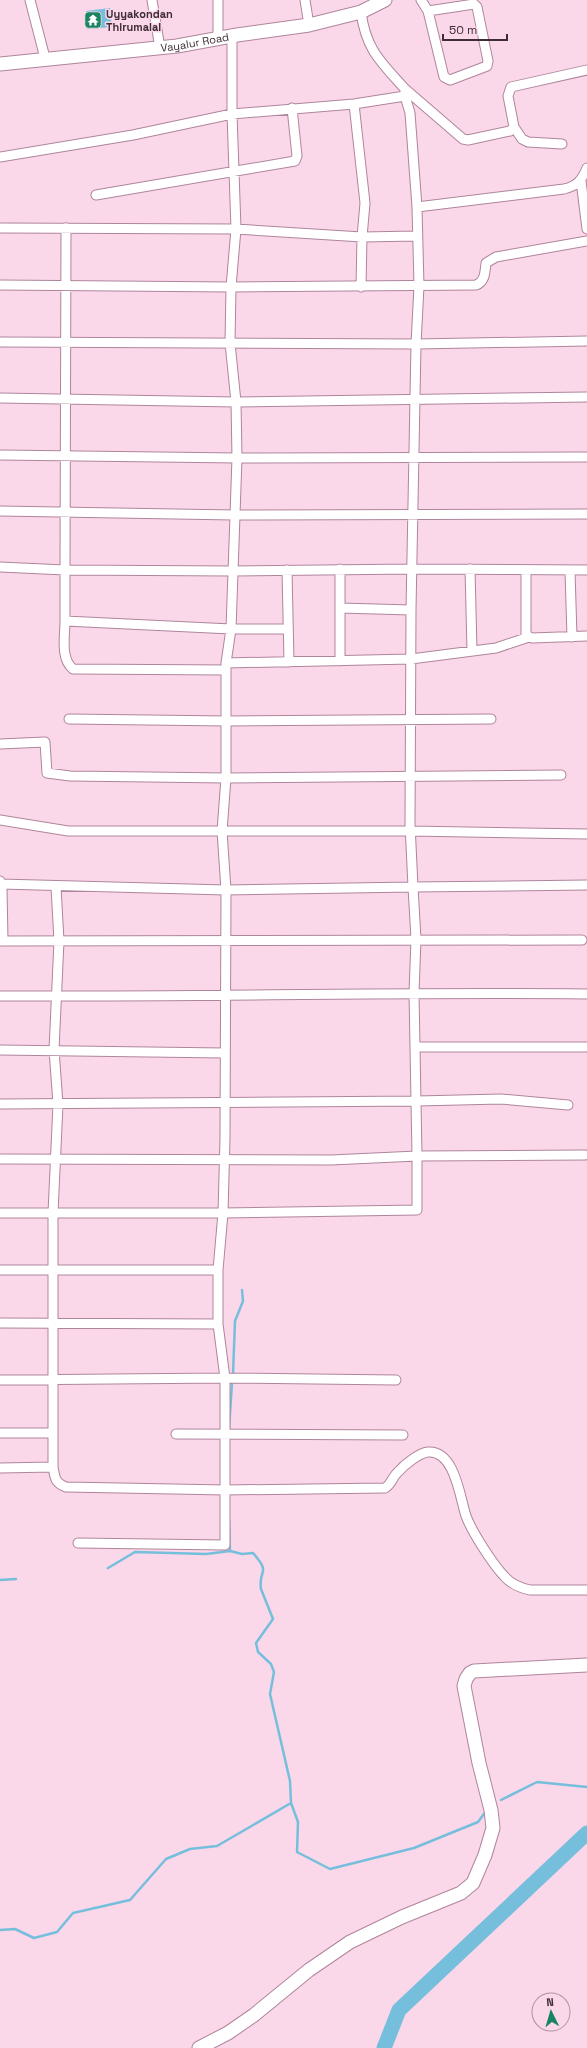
<svg xmlns="http://www.w3.org/2000/svg" width="587" height="2048" viewBox="0 0 587 2048" font-family="'Space Grotesk',sans-serif">
<rect width="100%" height="100%" fill="#fbd7ea"/>
<!-- water -->
<path fill="#76bfdc" d="M110 8 112 27 87 29 86 11Z"/>
<g fill="none" stroke-linecap="round" stroke-linejoin="round">
<!-- stream -->
<path stroke="#76bfdc" stroke-width="2.5" d="M233 1374 235 1321 243 1301 242 1290
M229 1429 232 1383
M229 1520 230 1551
M108 1568 135 1552 206 1554 230 1551 242 1554 253 1553C272 1575 258 1568 261 1589L273 1619 256 1643 258 1652 271 1664 274 1672 270 1694 290 1781 291 1803 298 1822 297 1852 330 1869 414 1848 478 1822 486 1811
M0 1580 16 1579
M501 1800 537 1782 587 1787
M0 1930 15 1929 34 1938 57 1932 73 1913 130 1900 166 1859 190 1849 217 1846 291 1803"/>
<!-- river -->
<path stroke="#76bfdc" stroke-width="15" d="M384 2048 399 2010 587 1833"/>
<defs>
<path id="street" d="M30 0 45 58
M152 0 160 48
M218 0V38
M305 0 309 25
M421 0 428 11 444 77 450 80 487 66 488 61 477 7 474 4 428 11
M405 89 463 139 468 140 510 131 514 127 508 96 511 87 587 70
M354 104 365 203 362 237 417 236
M514 127 522 139 528 142 562 144
M0 157 133 135 232 114 354 104 405 96
M581 181 587 229
M96 195 295 161 297 156 292 108
M417 207 564 189C577 186 582 180 587 168
M0 228 236 229 362 237 361 287
M66 228 65 570 233 571 412 569 587 570
M0 285 231 287 476 285C485 282 485 272 486 263L496 257 587 241
M0 342 416 344 587 341
M0 398 236 402 587 397
M0 455 237 458 587 457
M0 511 234 515 587 514
M0 567 65 570V621L231 629H288
M340 569V661
M470 569 472 651
M287 570 289 662
M526 570V635L532 638 587 636
M570 571 572 637
M340 608 411 610
M65 621C65 636 60 658 73 669L226 670
M226 663 411 659 496 648 529 637
M69 719 227 721 491 719
M0 744 45 742 47 773 70 776 226 778 561 775
M0 820 68 831H410L587 834
M0 881 2 888 3 941
M0 884 226 890 413 887 410 824 411 610 416 344 419 286 417 207 410 113 405 96V89C381 62 366 50 361 12
M56 887 59 941 54 1050 58 1104 53 1213V1467C55 1478 55 1483 66 1487L226 1490 385 1488C392 1484 392 1477 398 1472 404 1465 419 1453 428 1452 455 1450 460 1498 466 1516 472 1532 492 1563 504 1576 510 1583 521 1588 530 1590H587
M0 941 582 940
M0 996C196 997 391 992 587 994
M416 1047H587
M0 1050 224 1053
M0 1104 417 1101 501 1099 568 1105
M0 1159 331 1160 417 1156 414 993 416 939 413 887 587 885
M0 1213H223L417 1210V1156L585 1155
M0 1270H218
M0 1323 218 1324
M0 1380 225 1378 396 1380
M0 1433H53
M176 1434 403 1435
M0 1468 53 1467
M78 1543 225 1545V1378L218 1324V1270L223 1213 225 1138 226 890 222 831 226 778V663L231 629 237 458 236 402 230 343 231 287 236 229 232 114V36"/>
<g id="secondary">
<path id="s1" d="M0 64 177 46 237 35 309 25 361 12 385 0"/>
<path d="M199 2048 228 2033 254 2015 309 1970 350 1942 402 1917 461 1893 473 1883 485 1855 493 1828 491 1810 479 1763 464 1686 466 1679 470 1673 474 1671 587 1665"/>
</g>
</defs>
<!-- street casing -->
<use href="#street" stroke="#af859c" stroke-width="11"/>
<!-- secondary casing -->
<use href="#secondary" stroke="#af859c" stroke-width="15"/>
<!-- street -->
<use href="#street" stroke="#fff" stroke-width="9"/>
<!-- secondary -->
<use href="#secondary" stroke="#fff" stroke-width="13"/>
</g>
<!-- icons -->
<defs>
<symbol id="temple-square" viewBox="-11 -11 22 22"><rect x="-9" y="-9" width="18" height="18" rx="4" fill="#198461" stroke="#fbd7ea"/><path d="M0-6L5-2H3V0L6.5 2.5H4V6H1.5V3h-3V6H-4V2.5H-6.5L-3 0V-2H-5Z" fill="#fff"/></symbol>
</defs>
<g fill-rule="evenodd">
<use href="#temple-square" x="83" y="10" width="20" height="20"/>
</g>
<g text-anchor="middle" stroke-width="3" stroke-linejoin="round" paint-order="stroke">
<!-- poi labels -->
<g font-size="11" font-weight="bold" fill="#3e2d36" stroke="#fbd7ea" text-anchor="start">
<text x="106" y="18">Uyyakondan<tspan x="106" dy="13">Thirumalai</tspan></text>
</g>
<!-- street labels -->
<g font-size="11" fill="#3e2d36" stroke="#fbd7ea">
<text dy="4" stroke="none"><textPath href="#s1" startOffset="196">Vayalur Road</textPath></text>
</g>
</g>
<!-- north arrow -->
<g transform="translate(551 2012) rotate(355)"><circle r="19" fill="#fbd7ea" stroke="#af93a2"/>
<path d="M0-3L7 15L0 10L-7 15Z" fill="#198461"/>
<text y="-6" font-size="11" font-weight="bold" text-anchor="middle" fill="#3e2d36">N</text>
</g>
<!-- scale -->
<path d="M443 34v6h64v-6" fill="none" stroke="#3e2d36" stroke-width="2"/>
<text x="449" y="34" font-size="12" fill="#3e2d36" stroke="#fbd7ea" stroke-width="3" paint-order="stroke">50 m</text>
</svg>
